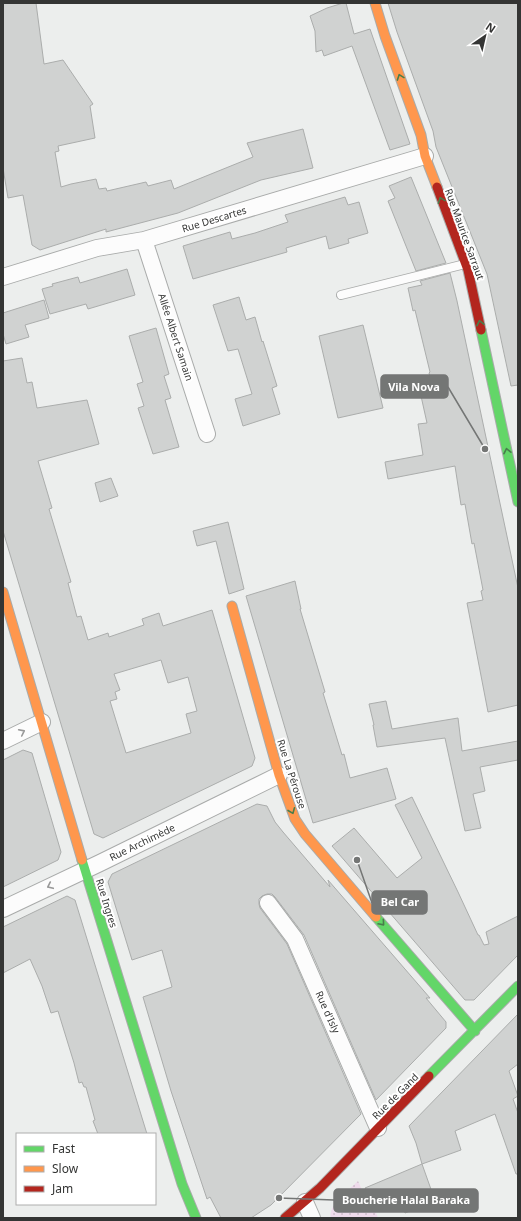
<svg xmlns="http://www.w3.org/2000/svg" width="521" height="1221" viewBox="0 0 521 1221" font-family="'Noto Sans',sans-serif">
<defs>
<pattern id="green-dots" width="8" height="8" patternUnits="userSpaceOnUse"><rect width="8" height="8" fill="#efdbec"/><path d="M2 2h.1M6 6h.1" fill="none" stroke="#cebdcb" stroke-width="1.8" stroke-linecap="round"/></pattern>
</defs>
<rect width="100%" height="100%" fill="#eceeed"/>
<!-- green -->
<path fill="url(#green-dots)" d="M358 1181 368 1203 362 1206 366 1213 375 1210 378 1218H331C327 1206 350 1189 358 1181Z"/>
<!-- building -->
<path fill="#d0d2d1" stroke="#abadac" fill-rule="evenodd" d="M3 3H36L44 64 63 60 93 104 90 106 95 138 58 146 59 151 55 152 61 187 71 184 96 179 99 189 106 188 107 191 146 182 148 186 171 180 174 189 253 157 247 143 303 129 313 168 261 180 178 213 106 232V229L40 250 32 245 23 195 8 198 3 168Z
M343 3H346L354 34 370 29 410 144 390 150 352 46 324 56 322 50 316 52 315 31 310 16 327 8Z
M388 3H518V385L511 386 487 274 436 147 433 131 397 32Z
M411 177 446 263 416 271 388 201 395 198 389 186Z
M345 197 348 205 359 202 368 233 348 239 349 243 329 249 326 236 286 248 287 252 193 279 183 246 230 232 232 239 255 233 288 222 285 215Z
M127 269 135 295 88 309 86 304 50 314 42 289 53 286 52 284 78 277 80 283Z
M450 273 457 301 518 588V705L488 712 467 603 483 600 481 591 483 590 474 543 472 544 465 504 461 505 455 466 388 479 385 462 423 455 418 424 427 423 421 396 428 395 425 381 431 380 429 373 430 372 415 310 413 311 408 288 422 285 420 281Z
M239 297 246 320 255 317 262 342 263 341 277 386 272 388 280 414 243 426 235 399 252 394 238 349 228 351 213 305Z
M44 300 49 318 25 325 29 337 6 344 3 334V313Z
M363 325 383 408 338 418 319 336Z
M156 328 169 374 164 376 171 398 165 400 179 447 153 454 138 408 144 406 137 384 143 382 129 336Z
M22 358 27 383 32 382 37 408 87 400 99 444 38 461 52 508 49 509 71 582 68 583 77 617 81 616 88 640 108 633 109 637 144 625 142 619 159 613 163 626 212 610 255 758 252 766 103 838 94 834 3 531V361ZM161 660 168 683 188 677 197 711 186 714 191 733 126 753 110 701 117 699 115 692 120 690 114 674Z
M111 478 118 496 100 502 95 483Z
M228 522 244 589 229 594 216 541 197 546 193 531Z
M295 581 301 609H300L325 692 323 693 342 755 344 754 350 778 387 768 396 799 313 823 246 596Z
M386 701 392 729 458 718 462 751 518 741V760L480 767 485 791 473 794 481 828 465 831 445 738 377 747 373 725H374L369 704Z
M23 750 32 753 61 852 58 860 3 887V760Z
M412 797 458 892 478 935H479L484 945 489 944 486 932 518 916V955L474 1000H465L332 846 354 828 397 878 422 858 395 805Z
M257 804 267 806 275 822 283 832 330 887 328 880 430 998H426L446 1022V1028L376 1100 304 935 275 897 272 894H267L262 896 259 899V904L260 908 287 944 361 1114 271 1205 251 1218H221L210 1197 207 1199 171 1091 143 997 172 987 162 950 132 960 108 882 112 874Z
M67 896 75 900 147 1134H98L93 1121 95 1120 86 1087H84L82 1082 79 1083 74 1063 58 1011 51 1013 42 986 30 959 3 973V927Z
M518 1014V1064L509 1071 518 1096 513 1099 518 1113V1174H516L495 1114 455 1131 461 1150 422 1164 416 1143 409 1126Z
M422 1164 433 1195 418 1202 420 1207 405 1213 400 1199 375 1210 365 1188Z"/>
<g fill="none" stroke-linecap="round" stroke-linejoin="round">
<defs>
<path id="lane" d="M341 295 465 264"/>
<path id="street" d="M144 240 207 434
M3 277 97 248 144 240 425 156
M3 741 42 722
M268 903 295 939 378 1128
M3 909 100 863 279 775
M305 1202 312 1218"/>
<path id="fast" d="M481 330 518 502
M82 860 182 1184 196 1218
M376 917 475 1031
M429 1076 518 986"/>
<path id="slow" d="M375 3 385 36 421 135 425 156 437 187
M3 592 82 860
M232 606 279 775 295 819 305 834 376 917"/>
<path id="jam" d="M437 187 468 270 481 330
M285 1218 320 1188 429 1076"/>
</defs>
<!-- lane casing -->
<use href="#lane" stroke="#a9abaa" stroke-width="10"/>
<!-- street casing -->
<use href="#street" stroke="#a9abaa" stroke-width="18"/>
<!-- fast casing -->
<use href="#fast" stroke="#a9abaa" stroke-width="11"/>
<!-- slow casing -->
<use href="#slow" stroke="#a9abaa" stroke-width="11"/>
<!-- jam casing -->
<use href="#jam" stroke="#a9abaa" stroke-width="11"/>
<!-- lane -->
<use href="#lane" stroke="#fcfcfc" stroke-width="8"/>
<!-- street -->
<use href="#street" stroke="#fcfcfc" stroke-width="16"/>
<!-- fast -->
<use href="#fast" stroke="#63d668" stroke-width="9"/>
<!-- slow -->
<use href="#slow" stroke="#ff974d" stroke-width="9"/>
<!-- jam -->
<use href="#jam" stroke="#b3261e" stroke-width="9"/>
</g>
<!-- one-way arrows -->
<defs><path id="oneway-chevron" d="M-2-3.5L2.5 0L-2 3.5" fill="none" stroke-width="1.6" stroke-linecap="round" stroke-linejoin="round"/></defs>
<g stroke="#497d4b">
<use href="#oneway-chevron" transform="translate(400 77) rotate(-110)"/>
<use href="#oneway-chevron" transform="translate(441 200) rotate(-111)"/>
<use href="#oneway-chevron" transform="translate(480 323) rotate(-102)"/>
<use href="#oneway-chevron" transform="translate(507 451) rotate(-102)"/>
<use href="#oneway-chevron" transform="translate(292 811) rotate(68)"/>
<use href="#oneway-chevron" transform="translate(382 923) rotate(49)"/>
</g>
<g stroke="#989898">
<use href="#oneway-chevron" transform="translate(22 732) rotate(-26)"/>
<use href="#oneway-chevron" transform="translate(50 886) rotate(155)"/>
</g>
<g text-anchor="middle" stroke-width="4" stroke-linejoin="round" paint-order="stroke">
<!-- street labels -->
<g font-size="10" fill="#343534" stroke="#fff">
<text transform="translate(214 219) rotate(-17)" y="4">Rue Descartes</text>
<text transform="translate(465 234) rotate(70)" y="4">Rue Maurice Sarraut</text>
<text transform="translate(176 337) rotate(72)" y="4">Allée Albert Samain</text>
<text transform="translate(292 774) rotate(72)" y="4">Rue La Pérouse</text>
<text transform="translate(142 842) rotate(-26)" y="4">Rue Archimède</text>
<text transform="translate(107 903) rotate(73)" y="4">Rue Ingres</text>
<text transform="translate(328 1012) rotate(66)" y="4">Rue d'Isly</text>
<text transform="translate(395 1096) rotate(-45)" y="4">Rue de Gand</text>
</g>
</g>
<!-- callouts -->
<path fill="none" stroke="#747675" stroke-width="1.5" d="M485 449L448 387M357 860L372 903M279 1198L334 1200"/>
<g fill="#747675" stroke="#fff" stroke-width="1.5">
<circle cx="485" cy="449" r="4"/>
<circle cx="357" cy="860" r="4"/>
<circle cx="279" cy="1198" r="4"/>
</g>
<g fill="#747675" stroke="#747675" stroke-width="1.5">
<rect x="381" y="375" width="67" height="23" rx="4"/>
<rect x="372" y="891" width="55" height="23" rx="4"/>
<rect x="334" y="1189" width="144" height="23" rx="4"/>
</g>
<g font-size="11" text-anchor="middle" font-weight="bold" fill="#fff">
<text x="414" y="391">Vila Nova</text>
<text x="400" y="906">Bel Car</text>
<text x="406" y="1204">Boucherie Halal Baraka</text>
</g>
<!-- border -->
<rect width="521" height="1221" fill="none" stroke="#343534" stroke-width="8"/>
<!-- legend -->
<rect x="16" y="1133" width="140" height="72" fill="#ffffff" stroke="#aeaeae"/>
<rect x="24" y="1146" width="20" height="6" fill="#63d668" stroke="#aeaeae"/>
<text x="52" y="1153" font-size="12" fill="#343534">Fast</text>
<rect x="24" y="1166" width="20" height="6" fill="#ff974d" stroke="#aeaeae"/>
<text x="52" y="1173" font-size="12" fill="#343534">Slow</text>
<rect x="24" y="1186" width="20" height="6" fill="#b3261e" stroke="#aeaeae"/>
<text x="52" y="1193" font-size="12" fill="#343534">Jam</text>
<!-- north arrow -->
<g transform="translate(485 36) rotate(34)" stroke="#ffffff" stroke-width="3" paint-order="stroke">
<path d="M0-3L7 15L0 10L-7 15Z" fill="#343534"/>
<text y="-6" font-size="11" font-weight="bold" text-anchor="middle" fill="#343534">N</text>
</g>
</svg>
